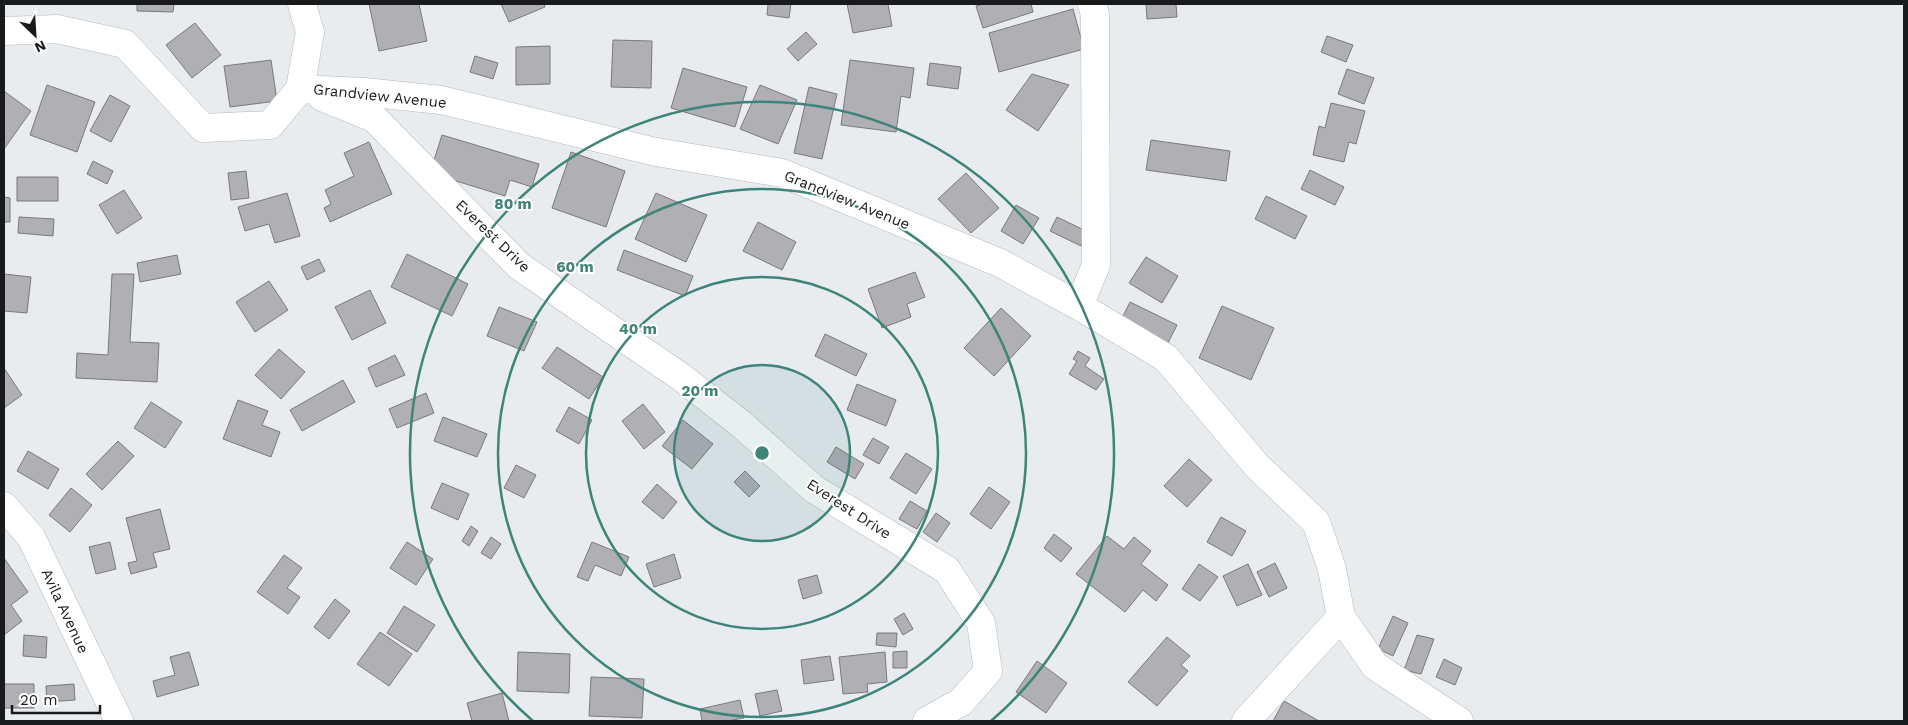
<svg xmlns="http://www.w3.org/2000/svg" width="1908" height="725" viewBox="0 0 1908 725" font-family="'Work Sans',sans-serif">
<rect width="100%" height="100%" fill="#e8ecef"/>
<!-- building -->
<path fill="#b0afb4" stroke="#7a797e" d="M137 4H174L173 12 137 11Z
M369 4H419L427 41 379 51Z
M501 4H544L545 7 509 22Z
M768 4H791L789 18 767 15Z
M847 4H888L892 26 853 33Z
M983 4H1031L1033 12 983 28 976 6Z
M1146 4H1176L1177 17 1147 19Z
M1073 9 1084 49 999 72 989 33Z
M195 23 221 55 192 78 166 45Z
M806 32 817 44 798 61 787 49Z
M1327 36 1353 45 1346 62 1321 52Z
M613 40 652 41 651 88 611 87Z
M550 46V84L516 85V47Z
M475 56 498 63 493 79 470 72Z
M271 60 277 101 230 107 224 66Z
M850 60 914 68 910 98 901 96 896 132 841 125Z
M930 63 961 67 958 89 927 85Z
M683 68 747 87 735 127 671 108Z
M1347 69 1374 78 1364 104 1338 94Z
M1032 74 1069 85 1038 131 1006 110Z
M47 85 95 102 77 152 30 135Z
M760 85 797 100 778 144 740 129Z
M809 87 837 94 822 159 794 153Z
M4 91 31 111 4 149Z
M110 95 130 106 111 142 90 131Z
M1331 103 1365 111 1356 144 1349 142 1344 162 1313 155 1319 126 1325 128Z
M442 135 539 164 532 187 510 180 505 196 430 173Z
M1151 140 1230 151 1226 181 1146 170Z
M369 142 392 194 330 222 324 208 331 204 325 190 354 176 344 153Z
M571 152 625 171 606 227 552 208Z
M93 161 113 171 107 184 87 174Z
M1310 170 1344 187 1335 205 1301 189Z
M246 171 249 198 231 200 228 173Z
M966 173 999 208 971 233 938 199Z
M17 177H58V201H17Z
M124 190 142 218 117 234 99 205Z
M287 193 300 236 275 243 269 224 245 231 238 207Z
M656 193 707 215 686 262 635 239Z
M1266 196 1307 216 1295 239 1255 219Z
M4 197 10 198V222H4Z
M1016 205 1039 218 1023 244 1001 231Z
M19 217 54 219 53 236 18 233Z
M1057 217 1088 232 1081 246 1050 231Z
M758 222 796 242 782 270 743 251Z
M624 250 693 276 685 296 617 270Z
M407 254 468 284 452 316 391 287Z
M177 255 181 274 140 282 137 263Z
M1146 257 1178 276 1162 303 1129 283Z
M319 259 325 271 307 280 301 267Z
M915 272 925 297 907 304 911 317 882 328 868 289Z
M4 274 31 277 27 313 4 311Z
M112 274H134L130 342 159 343 157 382 76 378 77 353 108 355Z
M269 281 288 310 255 332 236 302Z
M370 290 386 323 352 340 335 307Z
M1130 302 1177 325 1166 347 1119 324Z
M1222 306 1274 328 1251 380 1199 358Z
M499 307 537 322 524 351 487 336Z
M1001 308 1031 336 994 376 964 348Z
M825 334 867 354 856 376 815 356Z
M557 347 603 377 589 399 542 368Z
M279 349 305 372 281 399 255 375Z
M1078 351 1090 358 1085 366 1104 379 1096 390 1069 374 1077 361 1073 359Z
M395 355 405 375 376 387 368 368Z
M4 368 22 395 4 408Z
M343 380 355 402 302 431 290 410Z
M857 384 896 400 886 426 847 410Z
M426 393 434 413 397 428 389 409Z
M238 400 268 411 262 425 280 432 271 457 223 439Z
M151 402 182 422 165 448 134 428Z
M643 404 665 432 644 449 622 421Z
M569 407 592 420 579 444 556 431Z
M443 417 487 434 477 457 434 441Z
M683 420 713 444 692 469 662 446Z
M873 438 889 447 879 464 863 455Z
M118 441 134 456 102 490 86 474Z
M836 447 864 464 855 479 827 462Z
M28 451 59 469 48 489 17 471Z
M906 453 932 469 916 494 890 478Z
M1189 459 1212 480 1187 507 1164 486Z
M516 465 536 475 524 498 504 488Z
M745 471 760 486 749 497 734 482Z
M442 483 469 494 458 520 431 508Z
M657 484 677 502 663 519 642 502Z
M989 487 1010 502 991 529 970 514Z
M71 488 92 505 70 532 49 515Z
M910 501 927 511 917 529 899 519Z
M160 509 170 549 153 553 157 567 131 574 128 563 137 561 126 518Z
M936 513 950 523 937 542 923 532Z
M1221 517 1246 531 1232 556 1207 542Z
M471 526 478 531 469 546 462 541Z
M1054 534 1072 548 1061 562 1044 548Z
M1107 536 1124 549 1134 537 1151 551 1141 564 1168 585 1156 601 1143 590 1125 612 1076 574Z
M491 537 501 544 491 559 481 553Z
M110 542 116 569 96 574 89 547Z
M407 542 433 559 416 585 390 568Z
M592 542 629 557 621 576 595 565 588 581 577 577Z
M674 554 681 578 654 587 646 564Z
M284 555 302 568 287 588 300 597 288 614 257 592Z
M4 558 28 592 11 605 22 621 4 635Z
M1275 563 1287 588 1269 597 1257 572Z
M1199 564 1218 577 1200 601 1182 589Z
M1248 564 1262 595 1237 606 1223 576Z
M817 575 822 593 803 599 798 580Z
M335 599 350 611 329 639 314 627Z
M404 606 435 625 417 652 387 633Z
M904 613 913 629 903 635 894 619Z
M1393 616 1408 623 1393 656 1378 649Z
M380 632 412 654 389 686 357 664Z
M877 633H897L896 647 876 645Z
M24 635 47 637 46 658 23 656Z
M1417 635 1434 639 1421 674 1404 670Z
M1167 637 1190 656 1181 665 1188 671 1157 706 1128 682Z
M907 651V668H893V652Z
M189 652 199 685 157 697 153 681 175 675 170 657Z
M518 652 570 654 569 693 517 691Z
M885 652 887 682 867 684 868 692 843 694 839 657Z
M830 656 834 680 804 684 801 660Z
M1444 659 1462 668 1455 685 1436 677Z
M1037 661 1067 683 1046 713 1016 692Z
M591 677 644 679 642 718 589 716Z
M4 684H34V708H4Z
M74 684 75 700 47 702 46 686Z
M777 690 782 711 760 716 755 694Z
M502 693 509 721H472L467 703Z
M740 700 744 718 727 721H702L700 709Z
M1284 701 1319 721H1273Z"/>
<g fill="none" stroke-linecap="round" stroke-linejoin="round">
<defs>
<path id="minor" d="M4 31 57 29 125 44 203 128 270 125 300 89 310 32 302 4
M300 89 364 92 441 100 656 152 782 173 1000 263 1079 306 1096 265 1095 15 1092 4
M322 97 374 118 519 266 681 377 741 424 814 489 947 570 981 623 988 671 961 702 927 721
M1079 306 1166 358 1257 466 1316 522 1332 569 1341 617 1375 666 1459 721
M4 506 31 537 119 721
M1246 721 1341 617"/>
</defs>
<!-- minor casing -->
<use href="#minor" stroke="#b6babd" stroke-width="29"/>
<!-- minor -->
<use href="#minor" stroke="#fff" stroke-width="28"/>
</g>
<!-- distance rings -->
<circle cx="762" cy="453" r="88" fill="#3f8479" fill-opacity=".12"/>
<g fill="none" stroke="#3f8479" stroke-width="2.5">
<circle cx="762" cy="453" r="88"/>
<circle cx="762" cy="453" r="176"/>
<circle cx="762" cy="453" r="264"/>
<path d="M533 721A352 352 0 1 1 991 721"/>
</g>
<g text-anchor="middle" stroke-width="4" stroke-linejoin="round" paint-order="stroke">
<!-- street labels -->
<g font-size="15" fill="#191a1b" stroke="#fff">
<text transform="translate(380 96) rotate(6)" y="5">Grandview Avenue</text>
<text transform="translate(847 200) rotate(22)" y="5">Grandview Avenue</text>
<text transform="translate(493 236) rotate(44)" y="5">Everest Drive</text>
<text transform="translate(849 509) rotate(33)" y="5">Everest Drive</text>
<text transform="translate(65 611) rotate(65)" y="5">Avila Avenue</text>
</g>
</g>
<circle cx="762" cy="453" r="8" fill="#3f8479" stroke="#fff" stroke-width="2.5"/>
<g font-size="15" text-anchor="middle" font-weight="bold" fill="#3f8479" stroke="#fff" stroke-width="4" stroke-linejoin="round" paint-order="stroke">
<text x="513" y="209">80 m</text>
<text x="575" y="272">60 m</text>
<text x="638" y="334">40 m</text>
<text x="700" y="396">20 m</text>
</g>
<!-- border -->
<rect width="1908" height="725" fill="none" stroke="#191a1b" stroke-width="10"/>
<!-- north arrow -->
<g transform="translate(35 35) rotate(155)" stroke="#ffffff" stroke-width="4" paint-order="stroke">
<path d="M0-4L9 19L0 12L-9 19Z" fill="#191a1b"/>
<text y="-8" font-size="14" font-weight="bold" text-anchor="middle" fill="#191a1b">N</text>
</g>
<!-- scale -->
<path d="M12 705v8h88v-8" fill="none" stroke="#191a1b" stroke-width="2.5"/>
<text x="20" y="705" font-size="15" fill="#191a1b" stroke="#ffffff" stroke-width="4" paint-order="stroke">20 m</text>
</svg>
